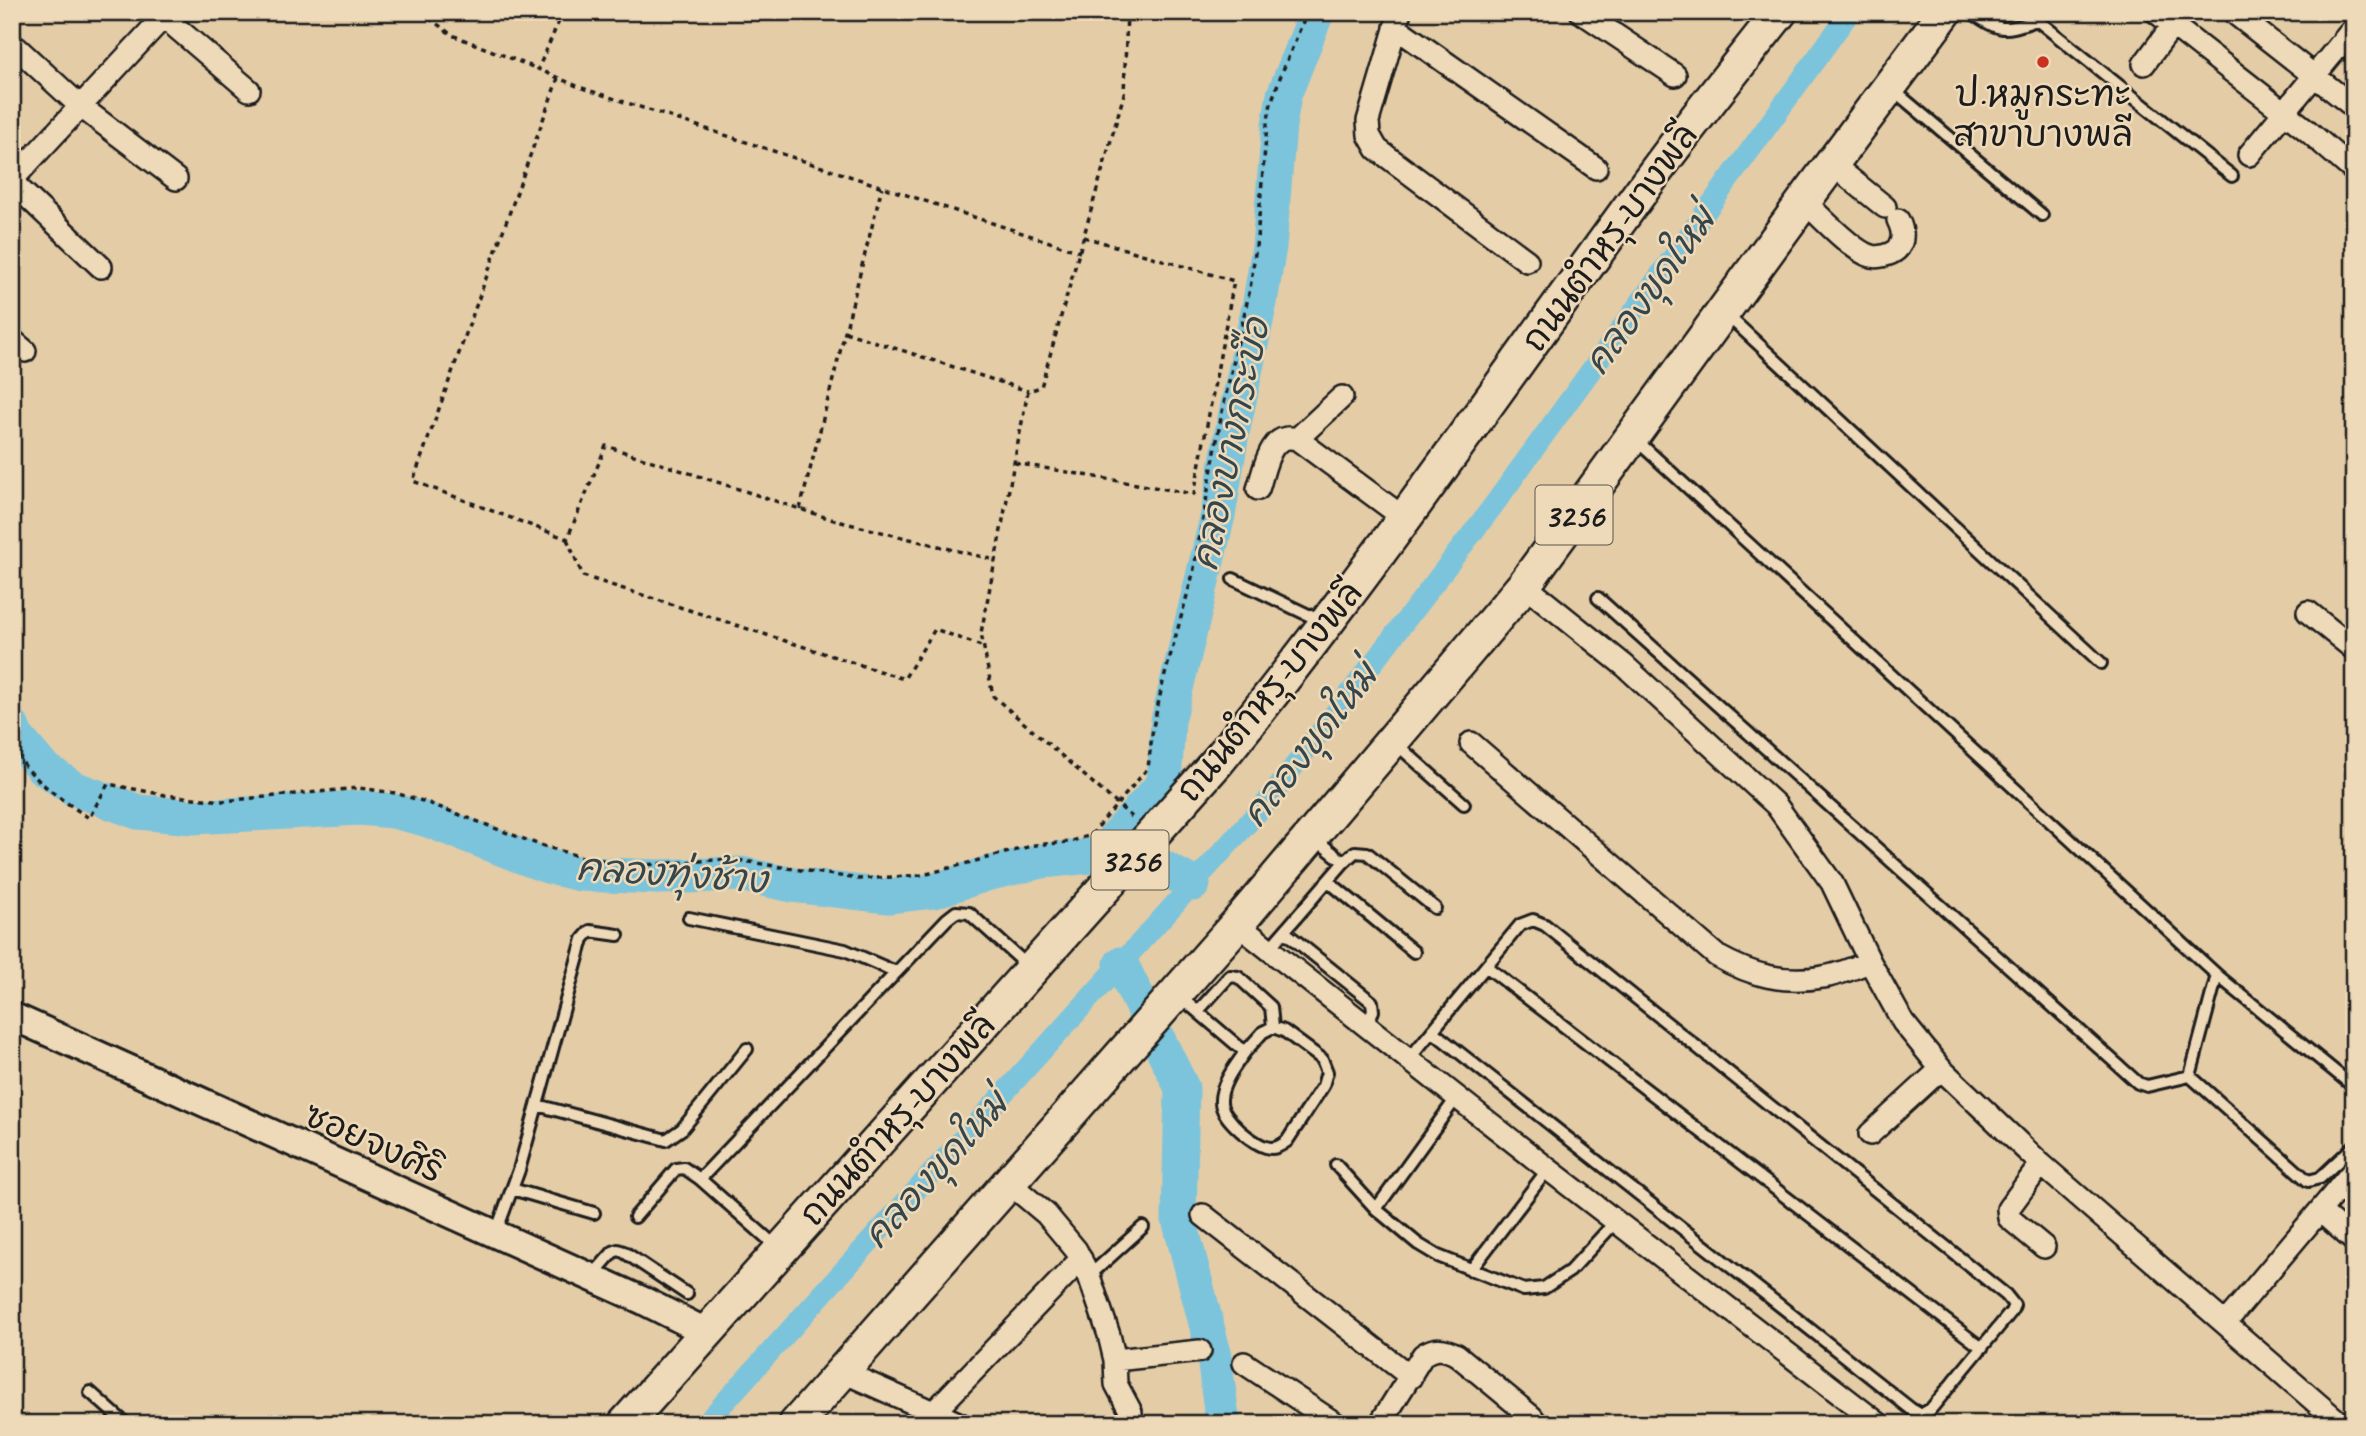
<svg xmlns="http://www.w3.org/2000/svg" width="2366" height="1436" viewBox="0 0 2366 1436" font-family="Caveat,'Playpen Sans Thai',sans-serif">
<rect width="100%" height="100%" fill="#e4cca7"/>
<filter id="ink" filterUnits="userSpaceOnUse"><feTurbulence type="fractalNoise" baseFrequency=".0143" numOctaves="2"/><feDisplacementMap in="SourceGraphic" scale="14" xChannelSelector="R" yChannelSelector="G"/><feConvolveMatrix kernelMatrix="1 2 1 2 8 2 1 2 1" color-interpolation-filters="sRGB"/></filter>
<g filter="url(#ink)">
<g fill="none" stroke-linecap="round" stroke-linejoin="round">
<!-- canal -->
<path stroke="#7bc4db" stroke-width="21" d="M705 1424 1266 803 1493 506 1850 12"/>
<!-- river -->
<path stroke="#7bc4db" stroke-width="35" d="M12 726 16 736 42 767 73 788 138 812 193 817 360 808 393 811 425 819 547 866 580 874 658 877 740 874 793 885 888 896 933 891 986 874 1042 861 1100 855 1154 863 1193 884
M1100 855 1164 783 1168 721 1218 515 1232 433 1260 302 1269 247 1279 125 1284 95 1317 12
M1121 964 1182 1088 1179 1219 1213 1350 1223 1424"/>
<defs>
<path id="service" d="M1971 12C2002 33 2003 31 2037 20L2232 176
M1892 89 2042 215
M1726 314 2101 663
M1634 438 2217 975 2354 1087
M1233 579 1323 622
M1598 598 2138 1083 2147 1086 2190 1076 2308 1181 2320 1178 2354 1146
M1394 742 1464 804
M1344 862 1355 852 1367 853 1435 908
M1328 881 1414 952
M689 918 845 950 896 972
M1285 932 1372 1002 1373 1011 1366 1026
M1268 950 1344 862 1314 838
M1487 967 1982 1348
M1178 995 1245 1052 1263 1032 1273 1027 1284 1031 1322 1059 1327 1072 1323 1086 1287 1141C1283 1144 1278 1148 1272 1148 1256 1148 1221 1118 1221 1102 1220 1085 1236 1065 1245 1052
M1198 1011 1226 980 1230 976 1238 977 1271 1007 1273 1027
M1409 1059 1520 925 1533 920 1545 925 2006 1295 2014 1305 2011 1312 1930 1410 1920 1414 1911 1409 1432 1031
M2190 1076 2217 975
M537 1105 666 1140 682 1129 747 1049
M1336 1165 1376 1209 1418 1244 1438 1256 1524 1290 1544 1288 1570 1271 1617 1220
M700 1179 947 919 956 912 969 913 1028 966
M512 1189 594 1213
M1376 1209 1457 1097
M635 1217 676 1169 684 1168 700 1179 778 1248
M495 1235 519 1170 583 939 590 931 618 935
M1471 1270 1548 1169
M1089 1276 1143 1227
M591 1277 613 1252 618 1250 624 1252 687 1294
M90 1392 126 1424"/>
<path id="minor" d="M158 12 249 90
M1400 12 1368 121 1369 135 1377 149 1527 261
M1581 12 1675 75
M2156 12 2308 131 2354 171
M2233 12 2354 107
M1395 27 1596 168
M17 48 80 106 176 179
M2144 64 2173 25
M2249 155 2352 30
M1832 164 1885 207
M12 180 168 12
M12 182 101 267
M1804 201C1819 215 1853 252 1871 256 1878 258 1890 255 1896 250 1905 242 1903 230 1898 220
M12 340 25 351
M1297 439 1404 518
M1258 489C1265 469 1269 431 1297 439L1342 397
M1524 585 1625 666 1776 805 1832 883 1870 962 1903 1022 1941 1069 2041 1164 2341 1424
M2308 612 2354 649
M1471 743 1717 956C1751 975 1783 984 1823 977 1838 975 1855 967 1870 962
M1237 924 1548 1169 1879 1424
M1870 1134 1941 1069
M2041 1164 2008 1209 2009 1218 2044 1247
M1008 1182 1046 1214 1076 1250 1089 1276 1109 1335 1115 1360 1116 1384 1131 1412V1424
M2320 1211 2354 1241
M1203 1215 1411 1377
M2226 1322 2354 1170
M1115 1360 1200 1351
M1244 1363 1336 1424
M841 1371 960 1424
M934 1412 1081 1259
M1380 1424 1423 1355C1435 1347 1444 1348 1457 1355L1532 1417 1537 1424"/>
<path id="tertiary" d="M12 1016 644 1301 706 1332"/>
<path id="primary" d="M625 1424 1218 761C1373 571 1511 368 1656 171 1696 117 1738 65 1780 12
M796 1424 1237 924 1524 585 1804 201 1945 12"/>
</defs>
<!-- service casing -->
<use href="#service" stroke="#1c1c1c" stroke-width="16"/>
<!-- minor casing -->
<use href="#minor" stroke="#1c1c1c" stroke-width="26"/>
<!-- tertiary casing -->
<use href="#tertiary" stroke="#1c1c1c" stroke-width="32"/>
<!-- primary casing -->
<use href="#primary" stroke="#1c1c1c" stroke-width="38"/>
<!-- path -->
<path stroke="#1c1c1c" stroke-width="3.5" stroke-dasharray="5 5" stroke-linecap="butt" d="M421 12 452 35 538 69
M563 12 538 69 579 87 1080 252
M1127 12 1124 94 1041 387 1028 391 981 633 993 696 1132 817
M558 78 413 481 567 539 606 446 837 521 995 560
M845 332 1028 391
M1015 463 1194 494 1234 281 1084 237
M800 509 882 187
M567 539 583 576 904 679 935 629 984 647"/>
<!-- service -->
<use href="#service" stroke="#eed9b8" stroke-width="10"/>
<!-- minor -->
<use href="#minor" stroke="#eed9b8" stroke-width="21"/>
<!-- tertiary -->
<use href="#tertiary" stroke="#eed9b8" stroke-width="26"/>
<!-- primary -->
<use href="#primary" stroke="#eed9b8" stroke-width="33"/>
<!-- path-bridge -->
<path stroke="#1c1c1c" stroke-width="3.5" stroke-dasharray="5 5" stroke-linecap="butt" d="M12 746C28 778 61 799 89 818L108 784 165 795 223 801 359 788 395 793 426 802 537 844 585 858 642 865 730 859 859 879 923 875 1035 845 1069 842 1091 835 1148 768 1153 727 1163 682 1193 574 1222 412 1250 289 1257 239 1267 125 1271 103 1281 75 1307 12"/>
</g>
</g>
<!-- markers -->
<circle fill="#c8321e" stroke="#eed9b8" stroke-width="2.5" cx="2043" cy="62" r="7"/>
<g text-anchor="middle" stroke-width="5" stroke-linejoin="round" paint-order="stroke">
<!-- shield labels -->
<g fill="#eed9b8" stroke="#5b554b" stroke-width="2">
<rect x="1535.5" y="485.5" width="77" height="59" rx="5"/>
<rect x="1091.5" y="830.5" width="77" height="59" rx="5"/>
</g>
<g font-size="33" font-weight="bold" fill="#1c1c1c">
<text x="1574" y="527">3256</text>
<text x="1130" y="872">3256</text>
</g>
<!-- poi labels -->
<g font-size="35" fill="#1c1c1c" stroke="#eed9b8">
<text x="2043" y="106">ป.หมูกระทะ<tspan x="2043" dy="40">สาขาบางพลี</tspan></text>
</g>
<!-- street labels -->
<g font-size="35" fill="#1c1c1c" stroke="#eed9b8">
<text transform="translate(1609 237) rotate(-54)" y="12">ถนนตำหรุ-บางพลี</text>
<text transform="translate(1269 691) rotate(-51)" y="12">ถนนตำหรุ-บางพลี</text>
<text transform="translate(897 1119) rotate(-48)" y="12">ถนนตำหรุ-บางพลี</text>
<text transform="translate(374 1142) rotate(24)" y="12">ซอยจงศิริ</text>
</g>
<!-- water labels -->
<g font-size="37" font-style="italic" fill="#34464c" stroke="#eed9b8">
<text transform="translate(1649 290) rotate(-54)" y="13">คลองขุดใหม่</text>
<text transform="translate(1230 444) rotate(-78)" y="13">คลองบางกระบือ</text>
<text transform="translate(1309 744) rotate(-52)" y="13">คลองขุดใหม่</text>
<text transform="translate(672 873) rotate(4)" y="13">คลองทุ่งช้าง</text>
<text transform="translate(935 1169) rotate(-48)" y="13">คลองขุดใหม่</text>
</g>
</g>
<!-- margin -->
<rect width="2366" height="1436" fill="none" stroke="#eed9b8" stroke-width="42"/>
<rect x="21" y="21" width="2324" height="1394" fill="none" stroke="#1c1c1c" stroke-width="2.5" filter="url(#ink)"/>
</svg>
